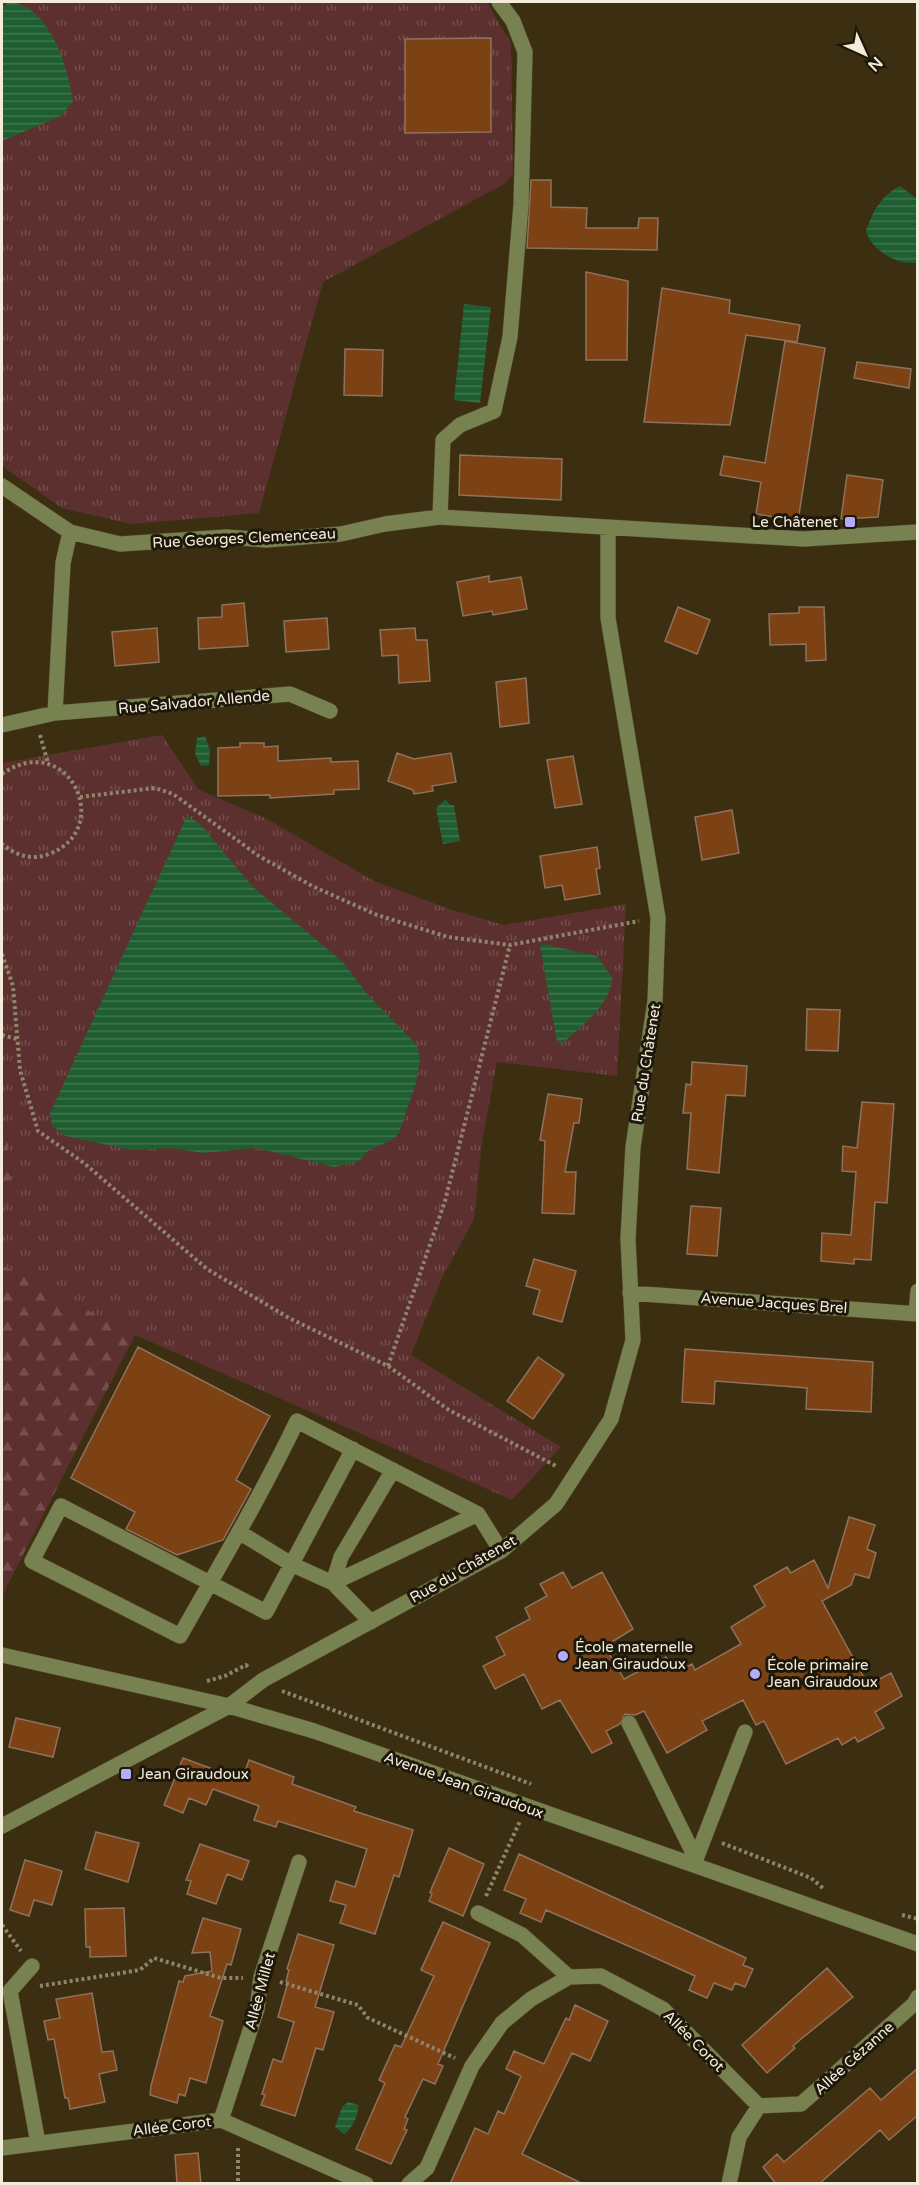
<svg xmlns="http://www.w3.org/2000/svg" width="919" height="2185" viewBox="0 0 919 2185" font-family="'Varela Round',sans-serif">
<defs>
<pattern id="grass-tufts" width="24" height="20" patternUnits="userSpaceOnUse" patternTransform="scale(1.5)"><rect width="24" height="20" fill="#5c302f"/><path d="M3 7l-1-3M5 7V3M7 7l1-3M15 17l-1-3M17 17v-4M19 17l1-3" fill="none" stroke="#744e4d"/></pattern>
<pattern id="forest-firs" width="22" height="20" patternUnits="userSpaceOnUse" patternTransform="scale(1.5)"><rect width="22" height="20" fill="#5c302f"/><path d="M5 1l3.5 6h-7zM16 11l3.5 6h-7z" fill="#744e4d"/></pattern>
<pattern id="water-rules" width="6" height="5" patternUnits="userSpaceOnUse" patternTransform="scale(1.5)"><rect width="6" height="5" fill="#1f5e30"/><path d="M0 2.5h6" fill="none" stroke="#40754d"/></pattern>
</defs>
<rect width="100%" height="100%" fill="#3c2f11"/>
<!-- grass -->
<path fill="url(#grass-tufts)" d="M2 2H487L511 44 513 174 504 184 323 282 259 513 131 524 62 508 2 466Z
M162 735 199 790 265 818 374 881 452 910 504 925 626 904 617 1076 497 1062 482 1141 474 1219 442 1278 411 1355 561 1447 512 1500 135 1335 2 1265V1218L12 1188 2 1081V763Z"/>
<!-- forest -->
<path fill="url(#forest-firs)" d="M2 1081 12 1188 2 1218Z
M2 1265 135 1335 2 1596Z"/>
<!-- water -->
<path fill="url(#water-rules)" d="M8 2C50 4 68 68 73 101L61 116 2 141V10Z
M900 186 917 199V262C899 267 870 249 866 231 873 211 881 196 900 186Z
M464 304 491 307 480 403 454 400Z
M205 736 210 750 209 765 201 766 195 754 197 738Z
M446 799 450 805H454L460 841 443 844 436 808Z
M187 816 200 824 253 887 344 963 367 994 417 1045 420 1060 416 1083 399 1133 394 1139 369 1150 359 1161 334 1167 257 1148 203 1153 172 1148 131 1150 66 1136 52 1126 50 1113Z
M543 944 597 956 612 977C612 1004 582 1025 563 1043L557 1041 540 946Z
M348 2102 358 2105C359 2115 352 2129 344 2134L335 2127 342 2107Z"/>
<!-- building -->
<path fill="#7d4213" stroke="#8f715d" stroke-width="1.5" d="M491 38V132L405 133V39Z
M531 180H551V207L587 208 586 228H638L639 218H658L657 250 527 248Z
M586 272 628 281 627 360H586Z
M662 288 730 300 729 313 800 325 797 342 746 335 730 425 644 422Z
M785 341 825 348 798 521 756 514 761 482 720 475 724 456 765 463Z
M345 349 383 350 382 396 344 395Z
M857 362 911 369 909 388 854 378Z
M460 455 562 459 561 500 459 495Z
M847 475 883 480 878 517 841 519Z
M489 576V582L521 577 527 609 493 615 492 611 463 616 457 582Z
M244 603 248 646 199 649 198 618 222 617V605Z
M678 607 710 620 697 654 665 641Z
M799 607H824L826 660 806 661V644L770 645 769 614 799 613Z
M327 618 329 649 286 652 284 621Z
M157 628 159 662 115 666 112 632Z
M415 628 416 640H427L430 681 399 683 398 655 382 656 380 630Z
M526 678 529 723 500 727 496 682Z
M240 743H264V747L278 746V761L331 758V762L358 761 359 789 334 790V794L270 798V795L218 796V748L240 747Z
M397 753 414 759 451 753 456 782 432 786 433 791 414 794 413 790 388 781Z
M573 756 582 804 555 808 547 760Z
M732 810 739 853 702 860 695 817Z
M597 847 600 868 596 869 600 894 565 900 562 885 545 888 540 856Z
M807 1009 840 1010 838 1051 806 1050Z
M692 1062 747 1066 745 1096 726 1095 719 1173 687 1169 691 1113H683L686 1084 691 1085Z
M548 1094 582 1099 579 1123H574L565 1172H576L574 1214 542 1213 545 1141 540 1140Z
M862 1102 894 1104 887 1203 875 1202 871 1260 854 1259V1264L821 1261 822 1233 851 1235 856 1172 842 1171 843 1146 857 1148Z
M691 1206 721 1208 717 1256 687 1254Z
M534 1259 576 1271 562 1322 533 1314 540 1290 526 1286Z
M138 1347 270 1416 236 1480 251 1489 223 1540 177 1555 126 1529 135 1512 71 1478Z
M685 1349 873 1362 871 1412 806 1409 807 1388 715 1381 714 1404 682 1402Z
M538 1357 564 1375 533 1419 507 1401Z
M849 1517 875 1525 867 1549 876 1553 869 1578 855 1574 851 1585 822 1601 868 1685 891 1673 902 1696 875 1712 884 1728 858 1742 855 1737 842 1745 838 1738 786 1764 764 1721 756 1725 743 1700 702 1721 707 1730 667 1753 644 1711 635 1715 625 1714 620 1724 606 1731 612 1743 592 1753 560 1700 542 1709 524 1674 495 1689 483 1666 505 1655 496 1637 530 1619 525 1608 547 1596 540 1584 563 1572 572 1588 602 1572 633 1629 605 1646 624 1679 666 1657 672 1668 683 1662 686 1667 692 1664 695 1670 741 1644 731 1627 765 1606 754 1586 787 1567 791 1573 814 1560 828 1588Z
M16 1718 60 1728 53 1757 9 1747Z
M183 1758 242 1780 249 1760 294 1777 292 1784 356 1807 354 1811 413 1830 399 1877 394 1875 375 1934 340 1923 346 1905 330 1901 336 1881 355 1887 367 1849 278 1821 276 1827 254 1820 259 1806 213 1789 206 1805 189 1798 183 1813 164 1805Z
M96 1832 139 1843 128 1882 85 1869Z
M200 1844 249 1861 242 1880 227 1874 216 1904 187 1894 191 1881 186 1880Z
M449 1848 484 1864 463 1916 429 1901 432 1894 430 1892Z
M519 1854 746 1958 743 1965 753 1969 745 1987 735 1983 732 1990 714 1983 707 1998 689 1990 695 1976 649 1955 546 1910 541 1922 520 1913 526 1899 504 1890Z
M25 1860 62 1871 52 1905 34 1900 29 1916 10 1910Z
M124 1908 126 1956 90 1957V1947H86L85 1909Z
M203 1918 241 1929 231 1965 227 1964 210 2016 223 2021 206 2083 190 2078 185 2096 179 2094 177 2103 150 2095 151 2086 179 1981 183 1982 185 1976 212 1971 210 1952 192 1953Z
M443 1922 490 1943 438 2064 443 2066 435 2084 423 2079 405 2117 408 2119 404 2129 407 2130 391 2164 356 2149 385 2083 379 2080 395 2045 401 2047 434 1976 421 1970Z
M298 1934 334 1945 315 2007 334 2012 323 2050 316 2048 295 2116 261 2105 265 2095 262 2094 273 2059 282 2062 294 2022 278 2017 288 1982 286 1981 289 1970 287 1969Z
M827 1968 853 1997 801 2039 793 2046 795 2048 767 2073 742 2045Z
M92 1993 102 2052 113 2051 117 2070 99 2074 105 2102 70 2109 68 2098H65L54 2039 48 2040 44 2021 60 2018 56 1999Z
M575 2005 608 2021 590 2061 572 2053 522 2154 583 2184H450L475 2128 488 2134 498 2111 504 2114 521 2076 506 2069 514 2051 544 2064 566 2018 569 2020Z
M918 2068V2115L889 2140 880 2130 819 2184H776L763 2167 777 2154 784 2162 870 2088 881 2100Z
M198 2153 201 2184H177L175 2155Z"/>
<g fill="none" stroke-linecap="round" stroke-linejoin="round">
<defs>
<path id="minor" d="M2 486 70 532 120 544 227 537 266 540 341 534 385 524 440 517 803 539 918 532
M440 517 443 440 460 425 494 411 510 337 521 205 525 52 513 21 499 2
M55 713 63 563 70 532
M2 725 55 713 290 694 330 711
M630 1293 918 1314
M916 1313 918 1291
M353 1449 266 1612 61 1506 32 1561 180 1636C220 1565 262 1494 297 1421L478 1514 501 1551
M239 1532 291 1564 333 1583 371 1622
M333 1583 478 1514
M333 1583 341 1557 393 1470
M2 1655 229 1706 314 1731 918 1944
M629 1723 696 1859
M2 1826 229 1706 263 1680 501 1551 556 1504 611 1419 633 1340 628 1239 633 1147 655 1001 658 918 608 618V530
M694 1864 745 1732
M478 1913 522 1935 569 1977
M32 1966 10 1991 38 2143
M221 2120 257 2009 261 1977 299 1862
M2 2148 221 2120 366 2184
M409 2184 427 2168 472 2066 502 2023 531 1999 569 1977 601 1976 663 2009 759 2106
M729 2184 739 2137 759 2106 801 2104 914 2004 918 1997"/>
</defs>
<!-- minor casing -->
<use href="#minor" stroke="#594d31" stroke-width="16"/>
<!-- path -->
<path stroke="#8f846c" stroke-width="4" stroke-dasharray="3 3" stroke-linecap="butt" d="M40 735 48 763
M2 774C68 728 116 829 49 854 32 861 15 855 2 844
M80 797 155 788 173 794 259 856 312 886 377 915 448 937 510 945 639 921
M2 954 13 986 20 1070 38 1131 84 1163 207 1269 289 1318 388 1366 449 1410 558 1467
M2 1035 17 1039
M388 1366 445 1201 510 945
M207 1681 225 1676 246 1665 249 1668
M282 1691 531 1784
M722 1843 811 1878 824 1889
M486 1896 520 1821
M902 1915 918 1919
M2 1925 21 1951
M280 1982 358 2005 368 2018 455 2058
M40 1986 140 1970 154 1958 221 1978H243
M238 2148V2184"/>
<!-- minor -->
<use href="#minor" stroke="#788250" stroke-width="15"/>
</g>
<!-- markers -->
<g fill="#b4acf9" stroke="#1e180b" stroke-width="2">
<rect x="844" y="516" width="12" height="12" rx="3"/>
<circle cx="563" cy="1656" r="6"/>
<circle cx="755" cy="1674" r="6"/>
<rect x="120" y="1768" width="12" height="12" rx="3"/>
</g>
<g text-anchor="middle" stroke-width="6" stroke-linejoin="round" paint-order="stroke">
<!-- poi labels -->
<g font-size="15" fill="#f4ecdb" stroke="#1e180b" text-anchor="start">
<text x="838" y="527" text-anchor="end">Le Châtenet</text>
<text x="575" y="1652">École maternelle<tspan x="575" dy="17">Jean Giraudoux</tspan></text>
<text x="767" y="1670">École primaire<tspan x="767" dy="17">Jean Giraudoux</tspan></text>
<text x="138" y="1779">Jean Giraudoux</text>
</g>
<!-- street labels -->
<g font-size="15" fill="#f4ecdb" stroke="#1e180b">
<text transform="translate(244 538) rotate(-3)" y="5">Rue Georges Clemenceau</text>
<text transform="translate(194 702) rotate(-5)" y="5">Rue Salvador Allende</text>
<text transform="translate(646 1063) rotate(-81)" y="5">Rue du Châtenet</text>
<text transform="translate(774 1303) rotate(4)" y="5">Avenue Jacques Brel</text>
<text transform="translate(463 1569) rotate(-30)" y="5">Rue du Châtenet</text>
<text transform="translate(464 1785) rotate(20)" y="5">Avenue Jean Giraudoux</text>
<text transform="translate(260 1991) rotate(-75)" y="5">Allée Millet</text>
<text transform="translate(694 2041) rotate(45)" y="5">Allée Corot</text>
<text transform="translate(854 2058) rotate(-42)" y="5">Allée Cézanne</text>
<text transform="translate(172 2126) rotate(-7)" y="5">Allée Corot</text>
</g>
</g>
<!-- border -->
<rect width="919" height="2185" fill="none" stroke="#f4ecdb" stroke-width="6"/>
<!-- north arrow -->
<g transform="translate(865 54) rotate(135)" stroke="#1e180b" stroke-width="4.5" paint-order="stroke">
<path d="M0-4.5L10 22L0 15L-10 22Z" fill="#f4ecdb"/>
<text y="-9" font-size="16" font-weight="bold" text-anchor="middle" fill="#f4ecdb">N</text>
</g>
</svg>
